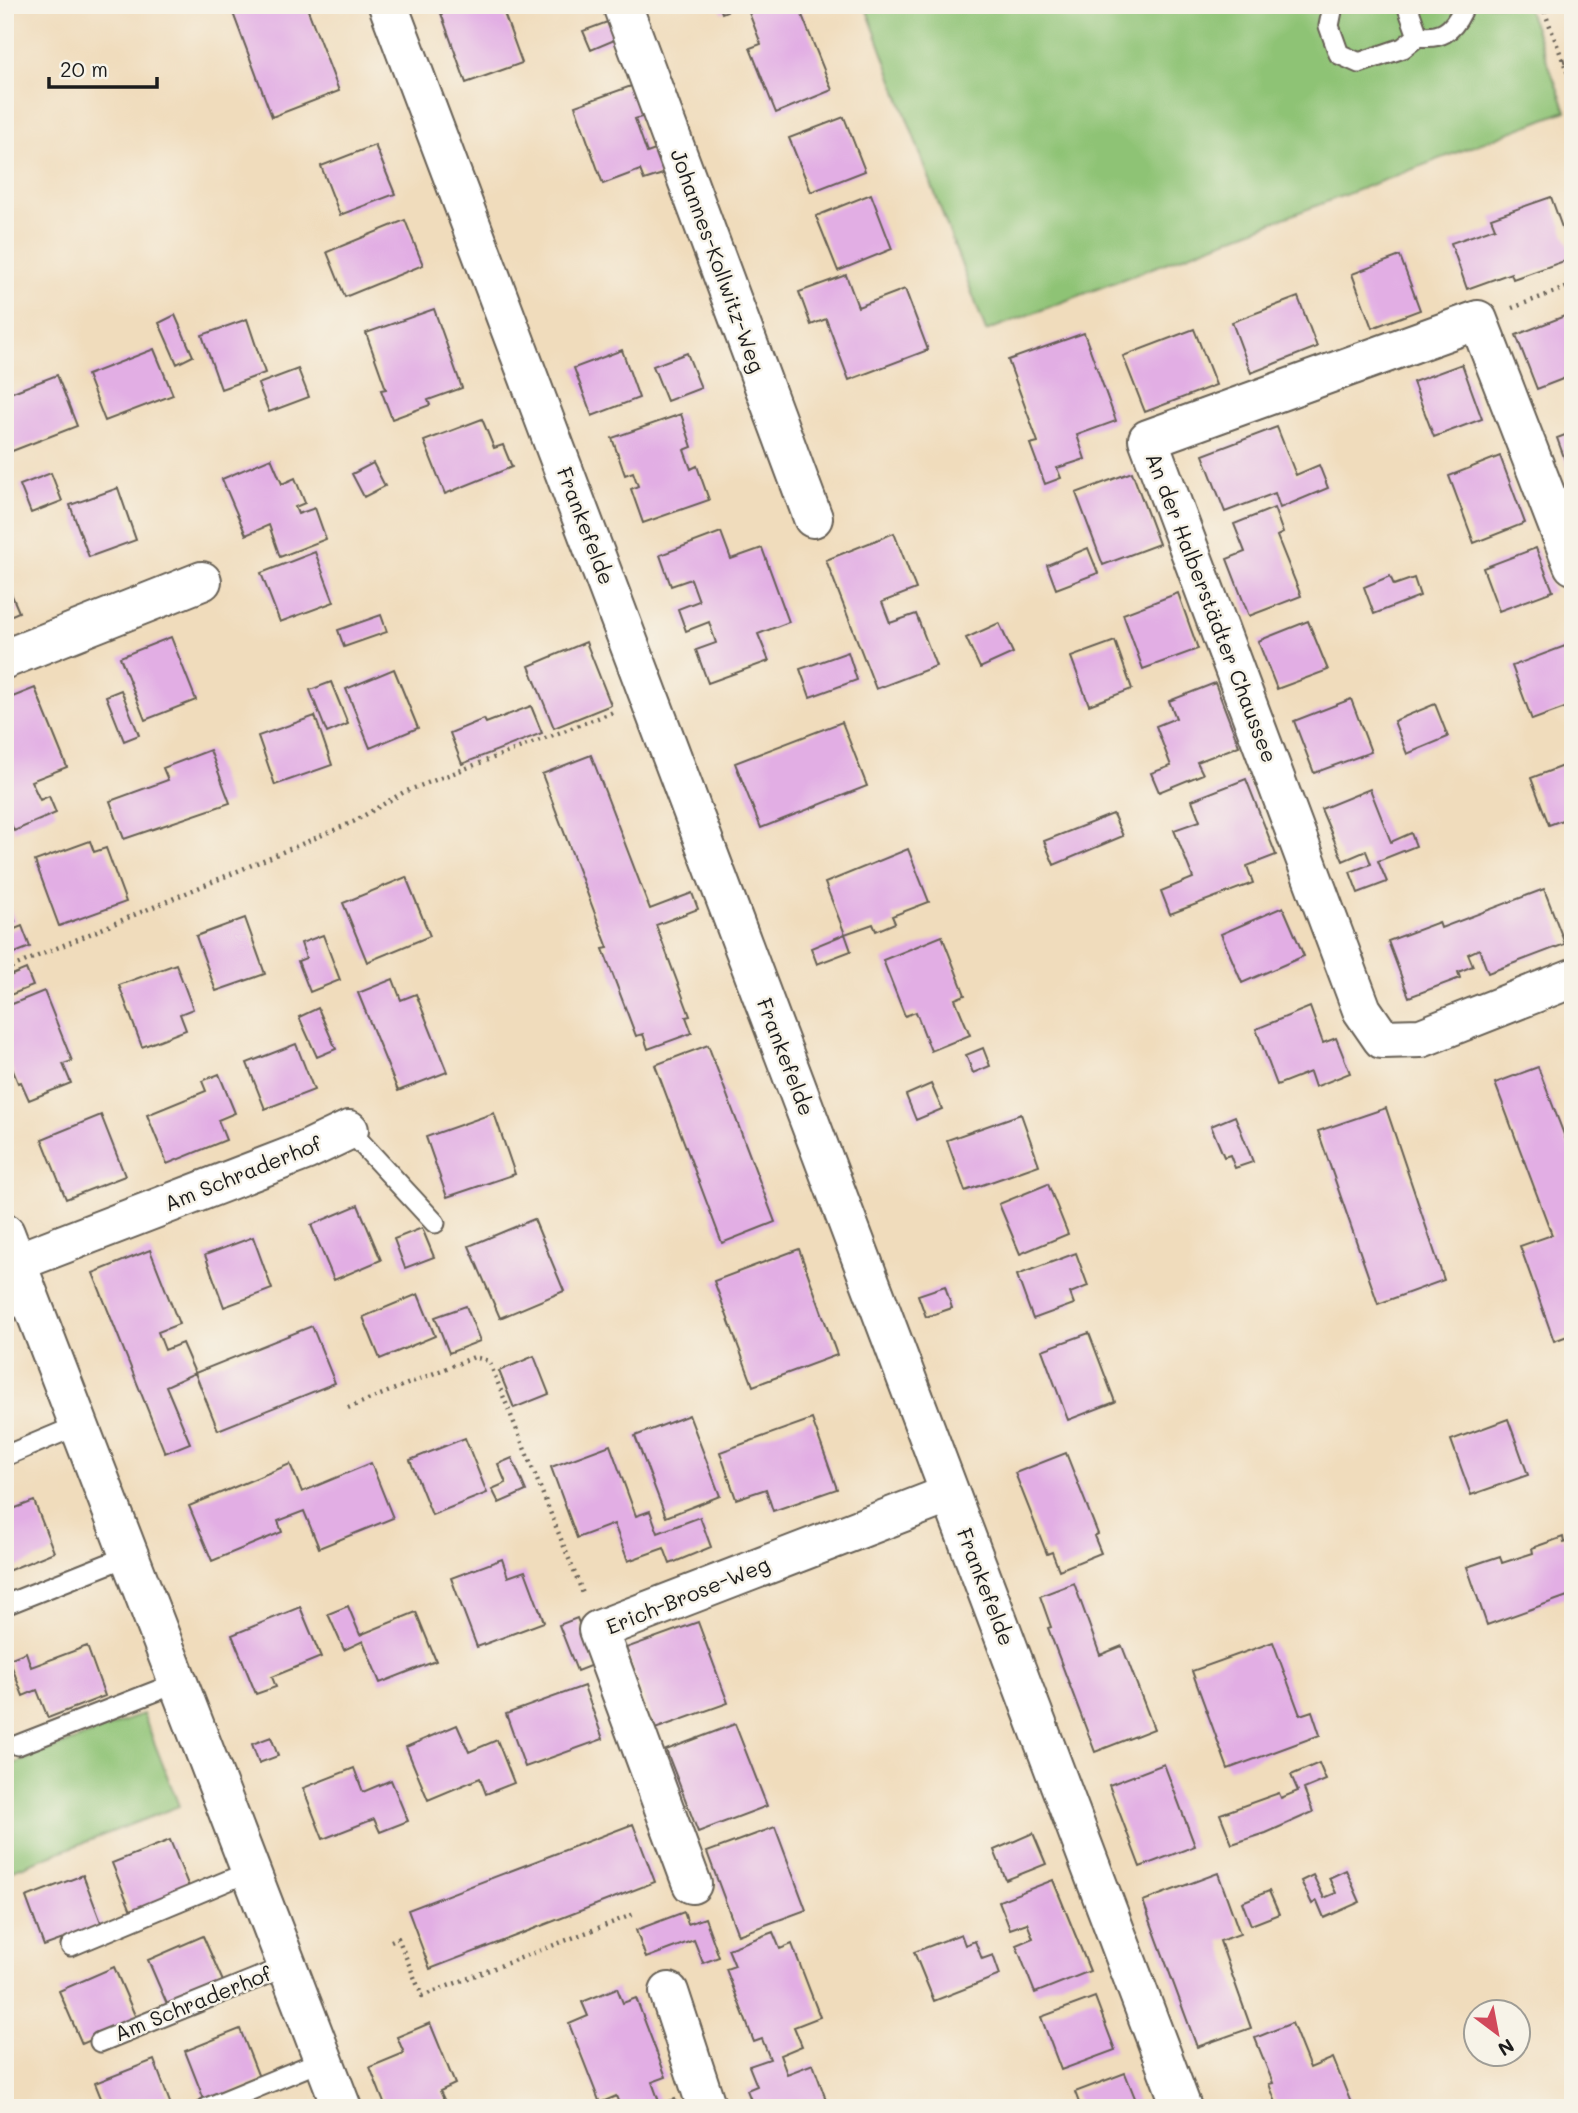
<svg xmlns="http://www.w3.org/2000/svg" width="1578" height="2113" viewBox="0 0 1578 2113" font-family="Mali,sans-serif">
<rect width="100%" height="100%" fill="#f7f3e8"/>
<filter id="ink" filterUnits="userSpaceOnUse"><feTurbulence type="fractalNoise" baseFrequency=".0143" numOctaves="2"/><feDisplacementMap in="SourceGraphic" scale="14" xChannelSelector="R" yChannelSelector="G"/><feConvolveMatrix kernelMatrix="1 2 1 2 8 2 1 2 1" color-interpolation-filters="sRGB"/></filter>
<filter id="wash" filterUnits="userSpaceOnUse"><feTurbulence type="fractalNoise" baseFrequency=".00686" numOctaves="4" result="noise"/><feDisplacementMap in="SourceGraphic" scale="28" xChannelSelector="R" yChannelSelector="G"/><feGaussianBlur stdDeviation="1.57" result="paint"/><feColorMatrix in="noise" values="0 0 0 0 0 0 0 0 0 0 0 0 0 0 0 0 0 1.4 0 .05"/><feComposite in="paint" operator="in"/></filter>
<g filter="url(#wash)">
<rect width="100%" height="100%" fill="#f0dcbc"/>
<!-- green -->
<path fill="#8ec375" stroke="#557048" stroke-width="2" d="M865 5H1526L1566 111 986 331Z
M143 1714 179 1806 5 1873V1767Z"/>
<g id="blocks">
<!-- building -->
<path fill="#e2aee4" d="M230 5H306L339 91 272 117Z
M438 5H501L522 63 466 83Z
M719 5H741L722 13Z
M746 5H798L832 90 776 113 750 48 761 44Z
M610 21 617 39 591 50 583 31Z
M634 85 645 116 635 119 647 153 661 148 669 172 644 180 640 170 603 184 575 106Z
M844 117 865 171 811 192 789 138Z
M375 145 395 194 340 215 321 166Z
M871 194 892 249 838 271 816 216Z
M1551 197 1573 258 1513 279 1511 273 1467 289 1451 243 1495 228 1491 218Z
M405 220 423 265 345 297 327 252Z
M1400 256 1420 310 1372 328 1352 274Z
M846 275 858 307 905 289 928 350 849 380 826 319 811 325 799 292Z
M1298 297 1317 347 1251 373 1232 322Z
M434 309 462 388 428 400 430 405 392 419 381 390 386 389 366 333Z
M175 315 193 356 177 364 159 323Z
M1567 315 1573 330V375L1537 389 1516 335Z
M247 319 265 373 221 389 202 335Z
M1194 329 1216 385 1145 412 1123 356Z
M1084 333 1116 421 1077 435 1085 459 1057 468 1061 478 1045 484 1030 444 1038 442 1008 360Z
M154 349 173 395 105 421 87 375Z
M622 350 639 398 592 416 574 368Z
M687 353 701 388 667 401 653 366Z
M1462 364 1482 419 1434 437 1413 382Z
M298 369 309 397 269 412 258 384Z
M57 375 77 426 7 453 5 395Z
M681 414 692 447 684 450 691 469 697 466 709 500 643 523 631 489 638 486 633 472 625 475 612 438Z
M482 419 494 448 503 445 512 467 445 494 424 441Z
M1277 427 1296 475 1319 465 1328 488 1280 508 1275 493 1225 512 1203 455Z
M1573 432V479H1572L1557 438Z
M1500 456 1525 523 1474 543 1449 476Z
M271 458 282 484 295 478 305 503 295 507 298 514 315 508 326 539 280 557 269 525 246 535 222 479Z
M373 463 385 486 364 497 352 474Z
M1132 472 1159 544 1103 565 1076 493Z
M51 473 62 501 31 513 20 485Z
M118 488 136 540 89 557 70 505Z
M1274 508 1283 533 1277 536 1301 596 1249 616 1227 559 1245 552 1234 524Z
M721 532 731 559 762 548 789 622 758 634 769 661 708 683 696 650 716 643 709 622 686 631 678 609 699 601 691 579 671 586 660 555Z
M894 533 916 589 882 602 890 623 916 614 936 666 876 689 826 560Z
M1088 548 1098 573 1056 589 1047 565Z
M1536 548 1553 591 1499 611 1483 568Z
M315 552 334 602 280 622 261 573Z
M1390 576 1394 585 1414 578 1420 596 1374 614 1364 587Z
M5 579 19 612 5 618Z
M1178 593 1198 649 1143 669 1123 614Z
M381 615 387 632 344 647 338 630Z
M1308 621 1328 670 1277 689 1258 641Z
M999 623 1013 653 980 668 966 638Z
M171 637 196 700 145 720 120 657Z
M1115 641 1132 689 1089 705 1071 657Z
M586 642 611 705 554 728 529 666Z
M1565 646 1573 666V705L1532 720 1512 666Z
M848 652 857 680 810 697 800 669Z
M394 669 418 728 370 748 346 689Z
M331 682 348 724 327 733 310 690Z
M1215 683 1239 746 1197 762 1203 774 1159 792 1151 773 1171 766 1156 726 1176 718 1169 701Z
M35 688 67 767 31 781 40 800 49 796 56 813 14 831 5 810V700Z
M121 690 139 735 124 741 106 696Z
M1351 699 1371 752 1314 773 1294 721Z
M1435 704 1448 737 1407 754 1394 721Z
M531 706 542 733 462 764 450 733 484 719 486 723Z
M315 716 332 765 275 785 258 736Z
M842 722 867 786 761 828 735 763Z
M210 750 230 803 124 839 110 801 168 780 163 768Z
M591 755 650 909 692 893 698 909 656 925 690 1016 686 1017 692 1033 648 1049 643 1034 636 1036 603 949 608 948 542 774Z
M1573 762V816L1549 825 1531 778Z
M1246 779 1276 855 1247 866 1253 883 1170 914 1161 891 1193 878 1174 830 1200 821 1192 800Z
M1370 789 1391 842 1411 833 1416 846 1378 861 1387 882 1358 893 1350 872 1371 864 1366 851 1343 861 1321 809Z
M1113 814 1123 836 1054 865 1044 841Z
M90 841 94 852 106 848 126 902 59 926 35 861Z
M908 849 929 902 892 916 895 923 876 931 873 924 845 934 825 883Z
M406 877 430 936 367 962 343 903Z
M1544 889 1565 944 1488 973 1479 949 1468 954 1473 966 1458 972 1460 978 1409 997 1388 941 1439 922 1441 928Z
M5 898 15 921 5 925Z
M1283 907 1304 956 1242 983 1221 934Z
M245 918 265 974 216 991 196 936Z
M22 926 30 947 5 957V933Z
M845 934 851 951 817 964 811 948Z
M323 935 340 980 310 992 298 961 306 958 301 943Z
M942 936 965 995 955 999 970 1035 931 1051 916 1012 905 1016 883 960Z
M176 964 193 1009 180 1014 186 1030 142 1047 119 985Z
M26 969 33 986 5 997V978Z
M393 979 401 1000 416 994 447 1072 398 1091 358 993Z
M44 991 72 1061 63 1064 71 1083 29 1100 21 1082 18 1083 5 1051V1007Z
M1310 1007 1323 1043 1336 1038 1350 1073 1315 1087 1310 1072 1277 1085 1256 1029Z
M318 1008 336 1049 317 1057 299 1017Z
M296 1044 314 1090 265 1109 247 1063Z
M708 1045 775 1222 722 1243 655 1065Z
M983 1048 990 1066 973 1073 966 1055Z
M1538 1067 1573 1158V1334L1554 1341 1520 1246 1552 1235 1495 1083Z
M219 1074 235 1113 218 1120 226 1140 167 1164 147 1115 206 1091 202 1081Z
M931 1084 942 1109 916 1120 906 1095Z
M1386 1108 1444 1280 1378 1304 1318 1131Z
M494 1113 515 1174 447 1197 426 1137Z
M1021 1114 1039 1165 965 1191 947 1140Z
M101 1115 125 1176 66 1199 42 1139Z
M1235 1116 1253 1162 1235 1168 1230 1155 1224 1157 1211 1126Z
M1048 1184 1068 1234 1020 1254 999 1204Z
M358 1205 381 1260 334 1280 311 1225Z
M534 1219 564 1291 500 1318 469 1246Z
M422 1228 434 1257 405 1268 394 1239Z
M253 1237 272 1289 224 1307 205 1255Z
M799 1249 837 1355 753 1386 714 1281Z
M150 1250 179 1324 158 1332 165 1350 182 1343 195 1373 166 1386 190 1443 165 1453 93 1273Z
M1076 1253 1088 1286 1070 1293 1074 1304 1033 1319 1017 1275Z
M945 1286 952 1308 926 1317 918 1295Z
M418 1294 435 1336 380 1359 363 1317Z
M466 1306 480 1341 449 1353 435 1317Z
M312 1326 335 1383 218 1430 195 1373Z
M1089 1333 1115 1402 1068 1420 1042 1350Z
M534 1356 549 1394 514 1408 499 1371Z
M689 1415 720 1496 666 1517 635 1436Z
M812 1419 837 1489 773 1511 766 1489 736 1499 720 1452Z
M1508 1419 1528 1475 1471 1495 1451 1440Z
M465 1438 487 1493 432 1515 410 1460Z
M610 1445 636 1516 650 1511 658 1533 700 1517 711 1547 670 1564 664 1548 628 1561 614 1524 577 1538 551 1467Z
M1066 1453 1098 1534 1094 1536 1101 1553 1059 1570 1052 1552 1047 1554 1015 1473Z
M512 1458 526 1491 499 1503 492 1489 506 1483 498 1464Z
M371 1463 393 1518 319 1548 304 1511 278 1521 282 1532 212 1561 189 1506 290 1464 302 1492Z
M34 1501 54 1552 5 1572V1512Z
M1563 1537 1564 1543 1573 1540V1594L1487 1625 1467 1567 1500 1556 1502 1563 1533 1553 1532 1548Z
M502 1559 508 1577 525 1571 544 1622 477 1647 451 1578Z
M1074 1583 1100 1655 1122 1646 1154 1729 1095 1752 1048 1628 1051 1627 1040 1596Z
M348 1606 360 1635 416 1612 436 1661 380 1683 363 1641 344 1650 328 1614Z
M300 1607 321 1657 272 1677 276 1687 256 1694 232 1635Z
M577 1618 595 1664 577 1671 559 1625Z
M698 1622 728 1703 655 1729 626 1648Z
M1273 1642 1300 1715 1312 1711 1320 1735 1228 1769 1192 1671Z
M87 1646 105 1696 48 1718 37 1690 23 1696 9 1659 26 1652 31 1667Z
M584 1686 603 1739 525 1767 506 1714Z
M735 1724 767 1806 698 1832 666 1750Z
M457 1725 469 1752 497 1740 514 1783 486 1794 480 1778 428 1800 406 1747Z
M271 1737 278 1756 259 1763 252 1744Z
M1319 1763 1326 1780 1304 1789 1313 1812 1266 1833 1232 1844 1220 1814 1279 1793 1281 1798 1298 1791 1291 1775Z
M1164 1764 1195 1846 1140 1867 1109 1785Z
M354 1768 363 1792 391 1780 408 1821 380 1832 374 1819 323 1839 303 1788Z
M633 1824 655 1882 430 1969 408 1910Z
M775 1827 806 1910 738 1935 707 1852Z
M1033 1833 1046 1864 1006 1880 994 1850Z
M170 1840 191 1892 133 1916 112 1863Z
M1346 1870 1360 1902 1324 1918 1317 1901 1312 1904 1301 1881 1313 1875 1324 1898 1336 1893 1329 1878Z
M1218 1873 1240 1934 1220 1941 1251 2028 1197 2047 1143 1901Z
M83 1875 102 1925 44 1946 26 1897Z
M1053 1880 1090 1971 1035 1993 1016 1945 1033 1938 1027 1923 1010 1929 999 1901Z
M1269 1891 1279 1914 1251 1925 1242 1902Z
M684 1912 688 1924 705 1918 719 1957 703 1963 694 1940 646 1958 636 1930Z
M773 1932 780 1949 792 1944 820 2017 794 2027 802 2046 780 2055 787 2074 813 2064 829 2108H754L747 2090 757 2086 749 2066 770 2059 762 2039 754 2042 726 1969 735 1966 728 1949Z
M961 1934 965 1945 975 1941 982 1959 993 1955 1000 1975 934 2001 914 1952Z
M203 1936 225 1986 170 2011 148 1960Z
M114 1967 137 2020 82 2044 59 1991Z
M617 1988 623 2003 636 1998 666 2077 652 2082 660 2104 675 2099 678 2108H621L616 2096 600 2103 569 2024 588 2016 582 2002Z
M1095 1997 1115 2050 1061 2070 1041 2017Z
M430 2023 455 2084 440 2091 448 2108H407L406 2104 398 2108H386L370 2067 404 2053 397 2037Z
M1292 2023 1310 2068 1333 2058 1353 2108H1278L1269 2084 1273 2083 1255 2038Z
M240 2029 260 2080 205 2102 185 2051Z
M154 2060 172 2108H105L95 2083Z
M1125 2073 1139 2108H1081L1075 2092Z"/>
</g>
</g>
<g filter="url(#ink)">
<use href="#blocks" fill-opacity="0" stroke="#665f54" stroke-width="2"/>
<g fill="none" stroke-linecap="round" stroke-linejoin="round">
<defs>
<path id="lane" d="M1407 5 1418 36
M1333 6 1329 26 1339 54 1359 63 1403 48 1418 36C1441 39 1452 32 1462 11L1460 5
M349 1130 435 1223
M5 1311 32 1300
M5 1456 79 1425
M5 1605 128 1556
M18 1745 177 1683
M71 1946 251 1871
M100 2042 287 1966
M207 2108 323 2060"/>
<path id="street" d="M388 5 1182 2108
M622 5 813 518
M1573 565 1478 320 1148 439 1362 1010 1382 1039 1421 1038 1573 978
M5 659 202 581
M5 1233 342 2108
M17 1262 305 1151 349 1130
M692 1884 598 1630 950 1494
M669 1992 707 2108"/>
</defs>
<!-- lane casing -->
<use href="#lane" stroke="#665f54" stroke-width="23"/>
<!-- street casing -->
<use href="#street" stroke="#665f54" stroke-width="42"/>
<!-- path -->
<path stroke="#665f54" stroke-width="4.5" stroke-dasharray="2 5" stroke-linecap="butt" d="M1542 5 1573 87
M1563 61 1573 59
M1512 308 1573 285
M5 970 353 822 404 792 616 711
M348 1408 474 1357 489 1361 584 1596
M391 1941 398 1938 422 1996 637 1913"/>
<!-- lane -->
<use href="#lane" stroke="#fff" stroke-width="19"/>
<!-- street -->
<use href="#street" stroke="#fff" stroke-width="38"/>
</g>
</g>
<g text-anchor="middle" stroke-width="5" stroke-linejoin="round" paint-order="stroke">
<!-- street labels -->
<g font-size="21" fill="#1c1c1c" stroke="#f7f3e8">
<text transform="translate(717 261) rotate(70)" y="7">Johannes-Kollwitz-Weg</text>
<text transform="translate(585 526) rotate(69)" y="7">Frankefelde</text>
<text transform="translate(1211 608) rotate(69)" y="7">An der Halberstädter Chaussee</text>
<text transform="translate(785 1057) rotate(69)" y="7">Frankefelde</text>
<text transform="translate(243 1174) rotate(-22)" y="7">Am Schraderhof</text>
<text transform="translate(985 1587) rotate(69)" y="7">Frankefelde</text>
<text transform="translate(688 1596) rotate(-22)" y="7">Erich-Brose-Weg</text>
<text transform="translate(193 2004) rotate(-22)" y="7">Am Schraderhof</text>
</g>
</g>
<!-- margin -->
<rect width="1578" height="2113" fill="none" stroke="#f7f3e8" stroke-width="28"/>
<!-- north arrow -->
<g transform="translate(1497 2033) rotate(148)"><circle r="33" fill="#f7f3e8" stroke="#9f9d96" stroke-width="2"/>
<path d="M0-5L12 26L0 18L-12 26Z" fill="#d1495b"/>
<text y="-10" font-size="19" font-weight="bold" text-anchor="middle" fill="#1c1c1c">N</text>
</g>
<!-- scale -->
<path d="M49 77v10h108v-10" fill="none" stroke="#1c1c1c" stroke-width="3.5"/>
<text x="60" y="77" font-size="21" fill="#1c1c1c" stroke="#f7f3e8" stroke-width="5" paint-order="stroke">20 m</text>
</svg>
